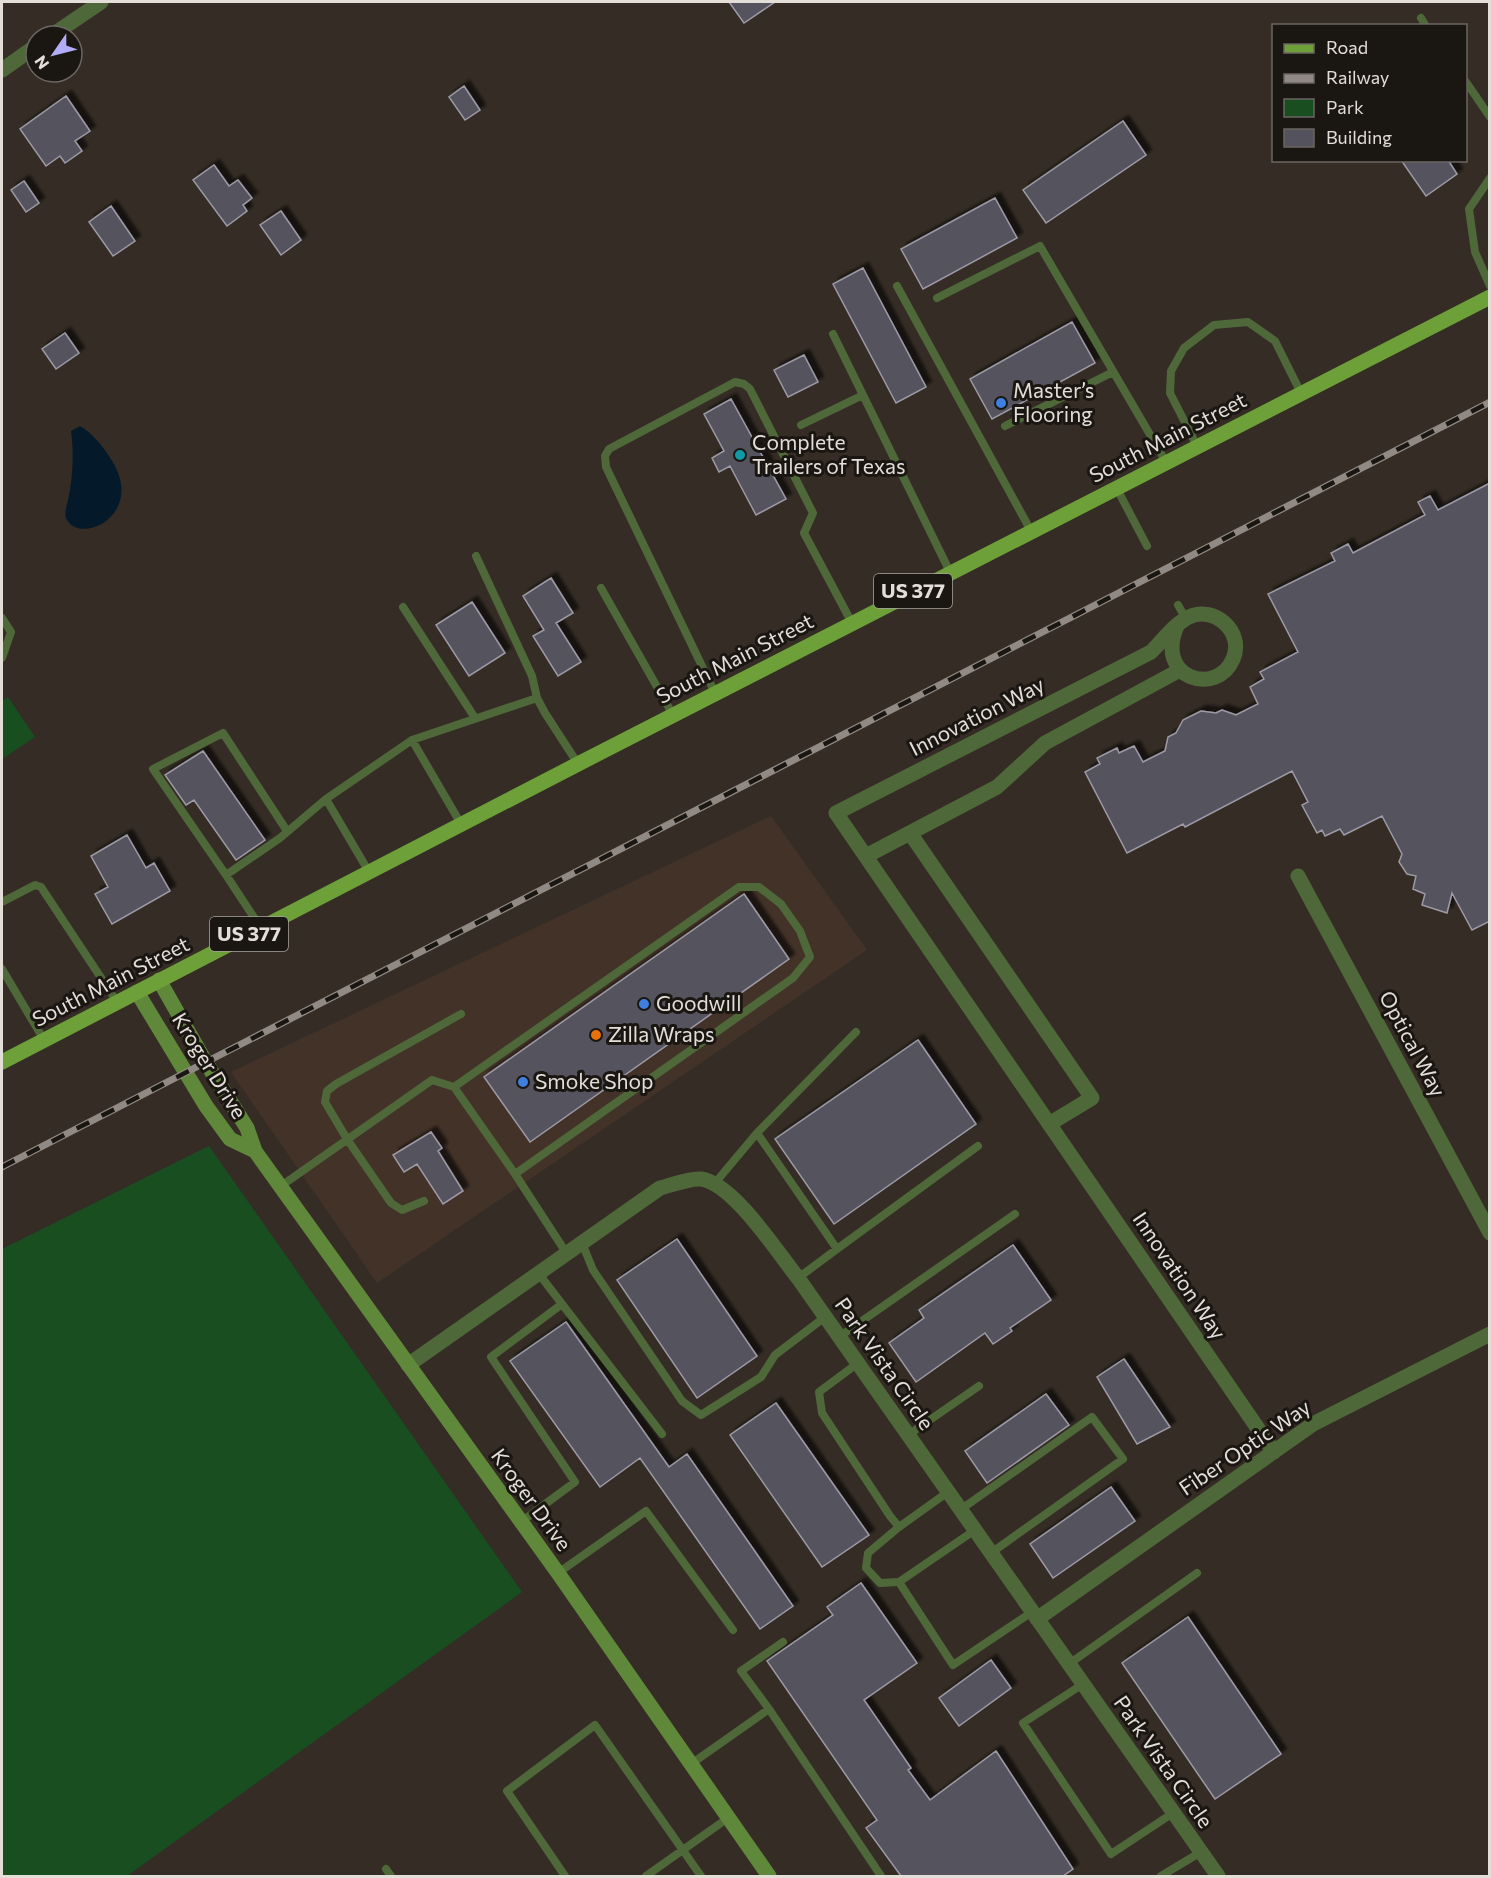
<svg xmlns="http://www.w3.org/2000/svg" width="1491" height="1878" viewBox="0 0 1491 1878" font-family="Commissioner,sans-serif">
<defs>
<filter id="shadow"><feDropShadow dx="5.5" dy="-5.5" stdDeviation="1.5" flood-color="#0009"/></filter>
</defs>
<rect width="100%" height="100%" fill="#352d25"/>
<!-- commercial -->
<path fill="#433228" d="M771 816 867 950 377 1283 231 1072Z"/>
<!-- green -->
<path fill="#184e20" d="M8 697 35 737 2 759V701Z
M209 1146 522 1592 127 1876H2V1249Z"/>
<!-- water -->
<path fill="#04192a" d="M80 426C92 433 101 444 109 456 150 515 78 547 66 518 64 513 67 505 68 500 73 477 74 454 71 431Z"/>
<!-- building -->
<path fill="#54525d" stroke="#9d9aa6" stroke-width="1.5" filter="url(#shadow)" d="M729 2H775L744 23Z
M464 86 480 110 465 120 449 97Z
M66 96 90 131 75 141 82 151 65 163 60 156 46 166 20 129Z
M1123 121 1146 155 1046 223 1023 190Z
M1401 160H1448L1457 174 1426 196Z
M214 165 229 186 238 180 252 198 243 205 247 211 227 226 193 180Z
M24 181 39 203 26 212 11 190Z
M995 198 1017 238 923 289 901 249Z
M111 206 135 241 113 256 89 222Z
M281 211 301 240 281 255 260 225Z
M863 268 926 387 896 403 833 284Z
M1072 322 1095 363 992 419 970 379Z
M65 333 79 353 56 369 42 349Z
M804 355 818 382 788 397 774 370Z
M731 399 786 499 756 515 730 466 719 472 712 458 724 451 704 414Z
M1490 483V921L1472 930 1452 893 1447 913 1422 905 1425 894 1413 889 1416 876 1407 874 1399 862 1402 854 1382 816 1344 835 1340 829 1325 836 1322 830 1317 833 1302 805 1308 802 1292 771 1185 827 1183 824 1127 853 1085 772 1100 764 1097 758 1117 748 1119 753 1134 746 1143 762 1165 751 1168 737 1176 733 1183 720 1201 711 1216 713 1222 710 1236 715 1258 704 1250 687 1264 679 1260 672 1298 652 1268 594 1335 561 1331 553 1348 544 1353 553 1425 515 1418 502 1430 496 1438 510Z
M551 578 573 613 556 623 581 662 558 676 533 636 544 630 523 596Z
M472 602 505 653 469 676 436 625Z
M203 751 265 840 236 860 194 800 186 805 165 775Z
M127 835 146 868 154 863 170 891 112 924 95 894 108 887 91 856Z
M744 894 789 959 530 1142 484 1077Z
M918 1040 976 1124 834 1224 775 1139Z
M431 1132 442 1148 438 1151 463 1191 443 1204 417 1164 404 1172 393 1155Z
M677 1239 757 1356 697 1398 617 1280Z
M1013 1245 1051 1300 1010 1328 1012 1331 993 1344 985 1333 916 1382 889 1343 924 1318 919 1310Z
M566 1322 669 1467 687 1454 793 1606 760 1629 640 1458 600 1487 510 1361Z
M1124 1359 1170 1427 1137 1444 1097 1377Z
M1046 1394 1069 1425 987 1483 965 1451Z
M776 1403 869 1535 822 1567 730 1435Z
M1111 1487 1135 1521 1053 1578 1030 1544Z
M861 1583 917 1663 864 1700 911 1768 908 1770 930 1800 996 1751 1073 1869 1063 1876H901L866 1828 877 1820 767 1661 833 1615 827 1607Z
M1188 1617 1281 1754 1215 1799 1122 1663Z
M991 1660 1011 1688 959 1726 939 1698Z"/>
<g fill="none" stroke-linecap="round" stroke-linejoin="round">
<!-- service -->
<path stroke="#4f6839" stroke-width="8" d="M1421 18 1426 26
M1466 82 1490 117
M1490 178 1469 209 1475 252 1490 286
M897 286 1031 531
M937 298 1040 246 1166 462
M833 334 950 572
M801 425 863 395
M1005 426 1113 372
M1197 446 1170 393 1171 371 1184 348 1214 325 1248 322 1275 341 1301 393
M1116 487 1147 546
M476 556 532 676 537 698
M601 588 673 715
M1178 605 1186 619
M403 607 475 718
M2 618 11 632 2 658
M715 693 606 467 605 456 609 449 735 382 744 384 750 389 813 513 804 533 852 623
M461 824 412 740 537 698 545 713 578 764
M287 831 223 733 153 769 226 875 280 838 326 799
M369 872 326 799 412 740
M226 875 261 928
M2 902 35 885 41 887 117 1002
M2 969 44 1040
M454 1087 515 1174
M757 1133 837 1249 978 1146
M715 1183 757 1133 856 1032
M281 1186 432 1080 454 1087 739 887H759L781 904 800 931 810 957 793 978 515 1174 567 1254
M424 1201 402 1210 391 1203 347 1139 325 1102 327 1091 336 1084 461 1014
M582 1243 593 1270 682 1401 701 1415 761 1377 775 1355 825 1317
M798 1278 837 1249
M562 1304 662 1434
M839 1337 1015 1214
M858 1363 819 1392 822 1413 890 1516 899 1527 948 1492
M908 1435 979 1386
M960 1510 1092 1417 1123 1459 991 1553
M521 1522 575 1482 491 1357 562 1304 539 1274
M899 1527 868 1553 866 1568 880 1583 899 1582
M975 1530 899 1582 953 1665 1032 1612
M558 1573 646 1511 733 1630
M1069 1664 1197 1573
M1083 1684 1023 1723 1111 1854 1173 1813
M769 1709 741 1671 783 1642
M691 1764 769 1709 881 1876
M386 1869 391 1876
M565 1876 507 1791 595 1725 701 1876
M646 1876 728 1818
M1161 1876 1201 1852"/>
<!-- minor -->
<path stroke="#4f6839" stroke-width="15" d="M1177 626C1154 679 1217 697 1233 659 1245 632 1214 605 1189 617 1174 624 1162 641 1151 652L836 813 1274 1452
M910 833 1092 1098 1049 1124
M866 856 997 787 1045 743 1180 670
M1298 876 1490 1233
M408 1365 660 1188C672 1185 689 1178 701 1179 733 1183 778 1253 798 1278L1218 1876
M1037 1619 1313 1424 1490 1334"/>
<!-- tertiary -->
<path stroke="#4f6839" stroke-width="15" d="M51 36 101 2
M2 70 36 46"/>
<!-- secondary -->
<path stroke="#60883a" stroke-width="15" d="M159 980 205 1061 247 1128 255 1151 558 1573 769 1876
M137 992 206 1106 230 1139 255 1151"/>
<!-- primary -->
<path stroke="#6da038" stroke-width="15" d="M2 1062 578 764 1490 297"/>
<defs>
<path id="rail" d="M2 1167 1490 402"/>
</defs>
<!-- rail casing -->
<use href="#rail" stroke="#918a84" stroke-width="7"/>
<!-- rail -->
<use href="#rail" stroke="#1a1612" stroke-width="4.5" stroke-dasharray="14" stroke-linecap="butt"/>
</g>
<!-- markers -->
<g fill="#3f7fe0" stroke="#1a1612" stroke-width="2">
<circle cx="1001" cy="403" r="6"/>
<circle cx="644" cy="1004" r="6"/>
<circle cx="523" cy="1082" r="6"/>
</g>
<circle fill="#0f9aa8" stroke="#1a1612" stroke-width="2" cx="740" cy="455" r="6"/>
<circle fill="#e8710a" stroke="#1a1612" stroke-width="2" cx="596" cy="1035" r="6"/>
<g text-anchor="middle" stroke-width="6" stroke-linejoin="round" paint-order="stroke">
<!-- shield labels -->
<g fill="#1a1612" stroke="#a7a29d" stroke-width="1.5">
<rect x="874" y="574" width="78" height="34" rx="4.5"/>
<rect x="210" y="917" width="78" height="34" rx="4.5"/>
</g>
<g font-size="20" font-weight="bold" fill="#e4ded9">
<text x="913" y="598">US 377</text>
<text x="249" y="941">US 377</text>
</g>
<!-- poi labels -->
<g font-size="21" fill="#e4ded9" stroke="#1a1612" text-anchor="start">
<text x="1013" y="398">Master’s<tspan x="1013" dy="24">Flooring</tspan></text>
<text x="752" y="450">Complete<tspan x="752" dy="24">Trailers of Texas</tspan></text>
<text x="656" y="1011">Goodwill</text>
<text x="608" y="1042">Zilla Wraps</text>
<text x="535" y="1089">Smoke Shop</text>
</g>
<!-- street labels -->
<g font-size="21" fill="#e4ded9" stroke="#1a1612">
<text transform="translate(1168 438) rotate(-27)" y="7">South Main Street</text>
<text transform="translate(735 659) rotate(-27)" y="7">South Main Street</text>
<text transform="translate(977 717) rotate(-27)" y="7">Innovation Way</text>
<text transform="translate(111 982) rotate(-27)" y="7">South Main Street</text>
<text transform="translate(1412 1044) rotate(62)" y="7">Optical Way</text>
<text transform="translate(209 1066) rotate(58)" y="7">Kroger Drive</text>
<text transform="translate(1179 1276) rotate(56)" y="7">Innovation Way</text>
<text transform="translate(884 1364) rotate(55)" y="7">Park Vista Circle</text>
<text transform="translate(1245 1448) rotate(-34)" y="7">Fiber Optic Way</text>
<text transform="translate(531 1500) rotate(54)" y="7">Kroger Drive</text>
<text transform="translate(1163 1762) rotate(55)" y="7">Park Vista Circle</text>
</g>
</g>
<!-- border -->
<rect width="1491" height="1878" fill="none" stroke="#e4ded9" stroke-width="6"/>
<!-- legend -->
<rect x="1272" y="24" width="195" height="138" fill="#1a1612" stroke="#6b6662" stroke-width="1.5"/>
<rect x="1284" y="44" width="30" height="9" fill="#6da038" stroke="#6b6662" stroke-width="1.5"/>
<text x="1326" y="54" font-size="18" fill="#e4ded9">Road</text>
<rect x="1284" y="74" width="30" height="9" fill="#918a84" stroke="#6b6662" stroke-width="1.5"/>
<text x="1326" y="84" font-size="18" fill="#e4ded9">Railway</text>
<rect x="1284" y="99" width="30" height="18" fill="#184e20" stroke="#6b6662" stroke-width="1.5"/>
<text x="1326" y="114" font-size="18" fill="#e4ded9">Park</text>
<rect x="1284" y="129" width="30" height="18" fill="#54525d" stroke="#6b6662" stroke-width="1.5"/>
<text x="1326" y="144" font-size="18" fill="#e4ded9">Building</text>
<!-- north arrow -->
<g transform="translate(54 54) rotate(235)"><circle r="28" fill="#1a1612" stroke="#6b6662" stroke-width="1.5"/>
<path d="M0-4.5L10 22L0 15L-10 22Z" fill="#b3adf9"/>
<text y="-9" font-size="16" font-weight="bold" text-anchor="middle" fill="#e4ded9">N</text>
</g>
</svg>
